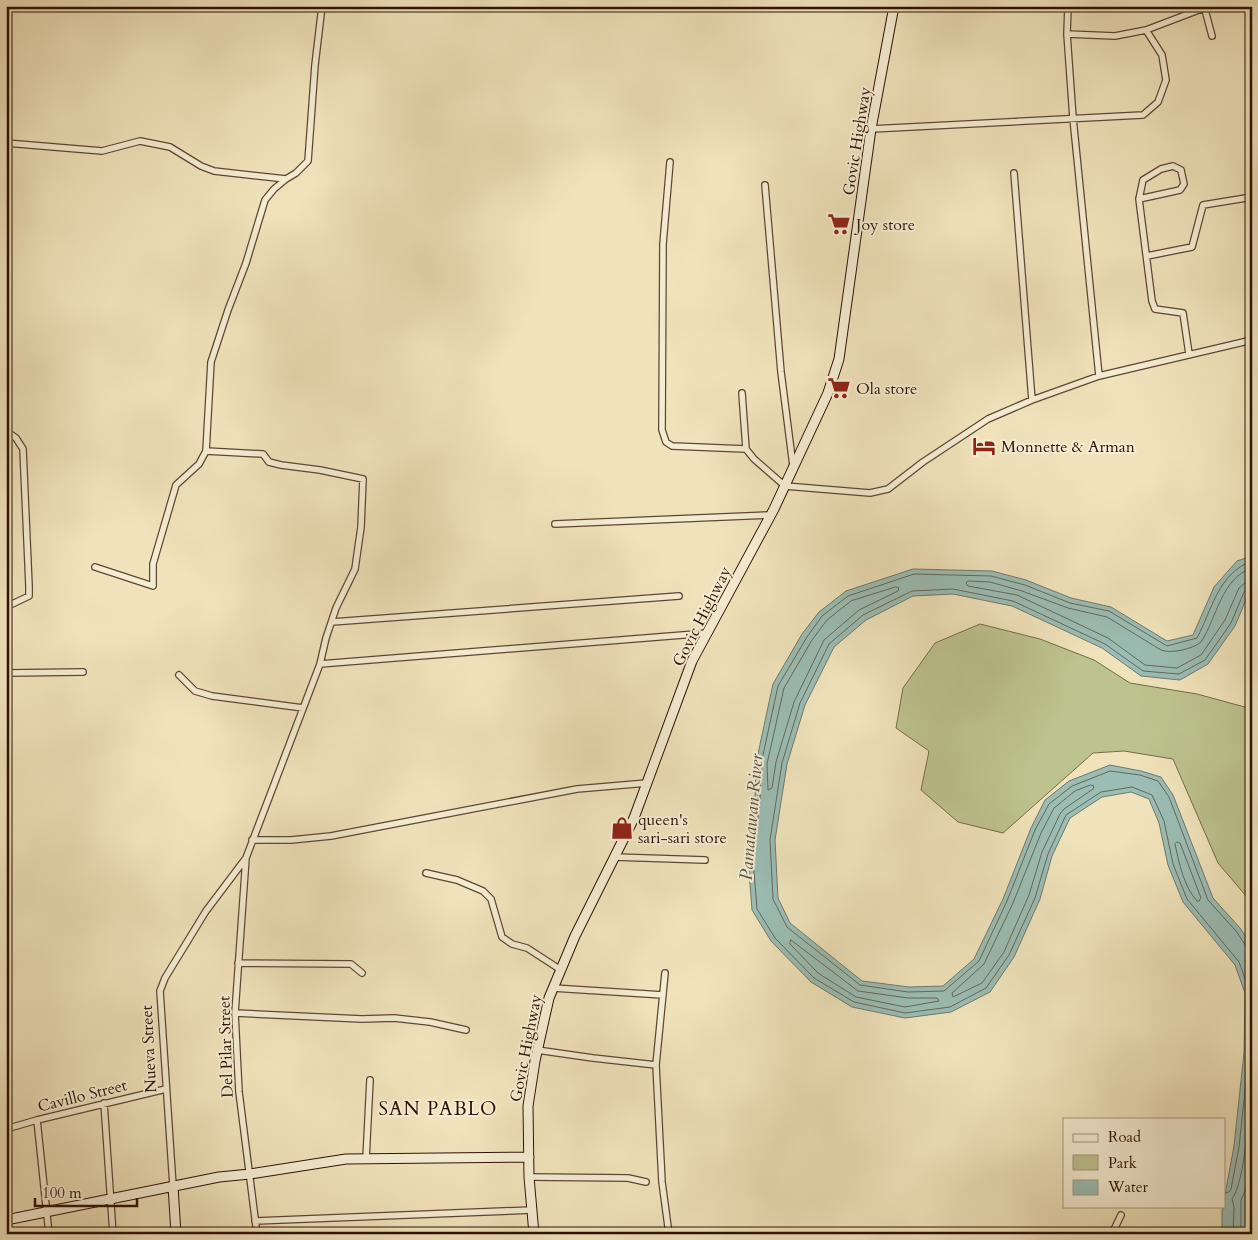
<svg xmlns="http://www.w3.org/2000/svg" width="1258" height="1240" viewBox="0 0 1258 1240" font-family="Cardo,serif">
<rect width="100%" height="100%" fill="#f0e3bb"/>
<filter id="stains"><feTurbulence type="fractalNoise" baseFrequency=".004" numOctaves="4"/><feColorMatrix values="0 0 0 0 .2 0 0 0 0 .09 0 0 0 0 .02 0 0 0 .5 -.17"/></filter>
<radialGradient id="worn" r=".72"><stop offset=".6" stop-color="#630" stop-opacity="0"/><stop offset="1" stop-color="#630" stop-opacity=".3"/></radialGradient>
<!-- green -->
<path fill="#bdc38e" stroke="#756a4a" d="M980 624 1040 639 1094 660 1130 683 1197 694 1252 709V903L1218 863 1173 759 1124 751 1093 753 1003 833 958 822 921 790 929 751 896 728 903 688 935 643Z"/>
<!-- water -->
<path fill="#9bbdb4" stroke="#6f786e" d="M1252 556V592L1248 595 1235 626 1208 664 1180 680 1141 676 1102 648 1012 606 953 594 913 596 866 620 834 647 805 705 787 764 775 840 778 898 790 923 862 981 909 987 943 986 974 959 1003 899 1031 828 1045 800 1069 781 1110 765 1141 771 1161 777 1173 795 1213 898 1240 928 1252 946V1234H1222V1211L1234 1146 1244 1053 1245 993 1235 965 1183 902 1168 865 1159 823 1149 799 1131 792 1102 797 1070 818 1052 856 1040 899 1014 957 990 992 951 1012 905 1018 852 1007 811 982 771 941 752 910 748 859 755 799 756 763 773 684 802 634 819 612 846 591 913 569 992 571 1026 580 1071 598 1111 607 1167 641 1193 635 1214 587 1237 561Z"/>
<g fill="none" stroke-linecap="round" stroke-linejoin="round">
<!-- shore -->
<path stroke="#64675c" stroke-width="1" d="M1252 568C1221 578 1217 618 1201 642 1193 649 1171 654 1161 650L1107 617 1068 608 1022 591 990 582 968 581 966 583 968 586 1017 595 1108 638 1145 665 1177 668 1201 655 1225 620 1239 588 1245 583 1252 582
M896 587 899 588 898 591 859 610 824 640 794 702 776 762 772 788 768 790 767 764 784 688 812 640 827 620 851 601Z
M1252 588 1244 592 1231 623 1205 660 1179 674 1143 671 1105 644 1013 601 953 589 912 591 863 615 829 644 800 703 782 763 770 840 773 899 787 927 860 985 908 992 944 991 979 961 1007 901 1035 830 1049 804 1072 786 1110 771 1140 775 1158 781 1169 797 1208 900 1236 931 1246 946 1252 948
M1091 785 1094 786 1093 789 1064 809 1060 814 1042 852 1029 895 1004 952 982 983 953 997 952 993 984 964 1013 903 1041 833 1054 808 1075 791Z
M1177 842 1180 843 1201 898 1199 901H1197C1184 887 1179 863 1175 844Z
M791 940 858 991 908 998H937L939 1001 905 1007 856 997 818 973 790 944Z
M1224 1193 1229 1192 1231 1189 1239 1147 1249 1053 1250 992 1239 962 1187 899 1173 864 1164 821 1152 795 1132 787 1101 792 1066 815 1048 854 1035 898 1009 955 986 988 950 1007 905 1013 854 1002 814 978 775 938 757 909 753 859 760 800 761 764 778 686 807 637 822 616 848 596 914 574 991 576 1025 585 1070 603 1109 611 1167 646 1197 638C1212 610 1218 573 1252 561
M1233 1234 1234 1207 1232 1199C1245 1182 1249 1111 1252 1087
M1241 1234V1200L1245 1191 1252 1153"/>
<defs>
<path id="street" d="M1068 6 1067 34 1073 118 1099 376
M1204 6 1212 36
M1067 34 1115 36 1146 30 1204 8 1212 6
M871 129 1143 115 1158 102 1166 80 1162 55 1146 30
M6 143 102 151 140 141 170 147 201 166 214 171 286 179 296 173 308 161 315 65 322 6
M670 162 663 244 662 430 666 442 672 446 746 449
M1014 173 1032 400
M765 185 781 372 793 466
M1139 199 1180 190 1184 184 1181 170 1173 166 1161 169 1143 180 1139 199 1152 301 1155 309 1183 313 1189 354
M1147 256 1192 247 1203 205 1252 197
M742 393 746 449 754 459 785 486 870 493 888 489 923 462 988 419 1032 400 1099 376 1252 340
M6 431 16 438 23 449 29 586V596L6 607
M206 451 211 362 228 310 246 263 265 200 274 189 286 179
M555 524 771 515
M95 567 153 586V564L176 485 199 464 206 451 263 454 269 462 281 465 320 470 363 479 361 527 355 569 336 608 326 638 320 664
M332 622 679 596
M6 673 83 672
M179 675 195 691 212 696 303 708
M252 840H291L331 836 577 789 647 783
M614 857 705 860
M426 873 457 880 483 891 491 899 502 937 512 944 527 948 561 970
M238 963 351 964 362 973
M665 973 656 1065 662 1182 669 1234
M553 988 663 995
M235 1013 362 1019 394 1018 430 1022 466 1030
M537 1050 593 1058 656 1065
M104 1103 113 1234
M37 1120 49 1234
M6 1129 37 1120 166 1089
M366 1159 370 1080
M529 1177 628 1178 646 1182
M173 1186 160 991 165 978 206 911 246 858
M255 1221 532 1210
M257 1234 239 1092 235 1013 246 858 320 664 708 633
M1112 1234 1121 1215"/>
<path id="secondary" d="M173 1186 176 1234
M6 1220 219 1177 250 1174 346 1159 529 1157
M534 1234 529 1177 528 1106 535 1061 549 998 575 936 634 818 692 661 774 509 828 393 839 359 871 129 894 6"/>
</defs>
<!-- street casing -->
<use href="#street" stroke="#5e4632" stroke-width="8"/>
<!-- secondary casing -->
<use href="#secondary" stroke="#2d1105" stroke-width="11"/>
<!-- street -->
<use href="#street" stroke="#f5edd3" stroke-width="5.5"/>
<!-- secondary -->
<use href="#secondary" stroke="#f5edd3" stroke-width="9"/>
</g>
<!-- icons -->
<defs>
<symbol id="supermarket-bare" viewBox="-9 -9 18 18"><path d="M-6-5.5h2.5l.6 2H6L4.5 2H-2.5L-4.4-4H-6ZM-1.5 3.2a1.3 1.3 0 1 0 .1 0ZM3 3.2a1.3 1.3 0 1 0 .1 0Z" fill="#8f2418" stroke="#f5edd3" stroke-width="2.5" paint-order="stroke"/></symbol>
<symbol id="hotel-bare" viewBox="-9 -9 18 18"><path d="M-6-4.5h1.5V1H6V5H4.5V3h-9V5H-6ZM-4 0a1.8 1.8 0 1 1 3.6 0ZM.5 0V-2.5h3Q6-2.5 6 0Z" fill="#8f2418" stroke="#f5edd3" stroke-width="2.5" paint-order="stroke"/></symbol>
<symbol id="shop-bare" viewBox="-9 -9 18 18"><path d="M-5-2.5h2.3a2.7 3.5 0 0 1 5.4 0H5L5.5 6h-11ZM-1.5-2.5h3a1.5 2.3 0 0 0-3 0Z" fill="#8f2418" stroke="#f5edd3" stroke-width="2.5" paint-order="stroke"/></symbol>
</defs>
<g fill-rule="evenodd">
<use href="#supermarket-bare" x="823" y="208" width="32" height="32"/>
<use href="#supermarket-bare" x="823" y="372" width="32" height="32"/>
<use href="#hotel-bare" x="968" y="430" width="32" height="32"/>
<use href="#shop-bare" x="606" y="812" width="32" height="32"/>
</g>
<g text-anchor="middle" stroke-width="4" stroke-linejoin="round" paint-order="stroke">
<!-- street labels -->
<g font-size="16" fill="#2d1105" stroke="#f5edd3">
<text transform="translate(856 141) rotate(-81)" y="6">Govic Highway</text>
<text transform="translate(701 616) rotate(-63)" y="6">Govic Highway</text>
<text transform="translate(225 1047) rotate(-92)" y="6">Del Pilar Street</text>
<text transform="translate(525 1048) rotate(-79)" y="6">Govic Highway</text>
<text transform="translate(148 1049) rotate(-93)" y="6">Nueva Street</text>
<text transform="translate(82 1095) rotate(-14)" y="6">Cavillo Street</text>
</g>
<!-- poi labels -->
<g font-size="16" fill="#2d1105" stroke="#f5edd3" text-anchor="start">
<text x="856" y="230">Joy store</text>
<text x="856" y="394">Ola store</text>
<text x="1001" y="452">Monnette &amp; Arman</text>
<text x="638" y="825">queen's<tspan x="638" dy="18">sari-sari store</tspan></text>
</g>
<!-- water labels -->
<g font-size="18" font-style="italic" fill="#544d42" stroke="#f5edd3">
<text transform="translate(751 817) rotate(-85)" y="6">Pamatawan River</text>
</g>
<!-- quarter labels -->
<g font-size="19" letter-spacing="1" fill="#2d1105" stroke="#f5edd3">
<text x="438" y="1115">SAN PABLO</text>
</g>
</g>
<!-- margin -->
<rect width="1258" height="1240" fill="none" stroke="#f0e3bb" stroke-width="25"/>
<rect x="8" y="8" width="1243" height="1225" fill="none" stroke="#2d1105" stroke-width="2.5"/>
<rect x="12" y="12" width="1233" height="1215" fill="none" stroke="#2d1105"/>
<!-- legend -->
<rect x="1063" y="1118" width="162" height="90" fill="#f5edd3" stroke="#a59581"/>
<rect x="1073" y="1134" width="25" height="8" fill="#f5edd3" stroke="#a59581"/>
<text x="1108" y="1142" font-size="15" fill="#2d1105">Road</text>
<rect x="1073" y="1155" width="25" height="15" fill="#bdc38e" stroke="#a59581"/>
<text x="1108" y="1168" font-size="15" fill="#2d1105">Park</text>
<rect x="1073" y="1180" width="25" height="15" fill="#9bbdb4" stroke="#a59581"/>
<text x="1108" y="1192" font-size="15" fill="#2d1105">Water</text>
<!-- scale -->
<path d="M35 1198v8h102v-8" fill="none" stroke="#2d1105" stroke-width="2.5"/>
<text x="42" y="1198" font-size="15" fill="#2d1105" stroke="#f5edd3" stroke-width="4" paint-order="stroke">100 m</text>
<rect width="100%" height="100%" filter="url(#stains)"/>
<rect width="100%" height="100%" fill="url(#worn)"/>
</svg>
